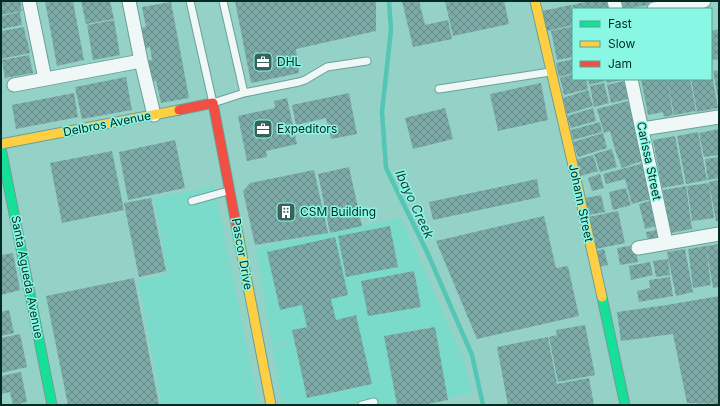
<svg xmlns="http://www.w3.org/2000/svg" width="720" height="406" viewBox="0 0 720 406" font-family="Inter,sans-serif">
<defs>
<pattern id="building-cross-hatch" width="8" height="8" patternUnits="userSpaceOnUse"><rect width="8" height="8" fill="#7daaa7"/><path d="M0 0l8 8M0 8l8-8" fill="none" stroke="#648b88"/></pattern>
</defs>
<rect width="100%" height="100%" fill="#94d1c6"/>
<!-- built -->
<path fill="#7bdbcb" d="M214 186 259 405H162L138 280 168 275 154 198Z
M401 218 464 360 472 393 409 405H282L256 248Z"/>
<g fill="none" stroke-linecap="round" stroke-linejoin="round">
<!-- stream -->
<path stroke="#54c6b5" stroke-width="4.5" d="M389 1 391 30 382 112 386 168 427 252 472 355 483 405"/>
</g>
<!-- building -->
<path fill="url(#building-cross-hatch)" d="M1 1H20L22 11 1 15Z
M45 1H73L84 60 57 66Z
M81 1H110L114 19 86 24Z
M235 1H376V31L296 49 299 73 251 83Z
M402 1H419L425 25 448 20 452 39 413 47Z
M445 1H504L509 24 453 36Z
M590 1H608L610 9H573L572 5Z
M622 1H649V5L623 9Z
M171 2 189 98 161 103 156 81 150 82 146 61 152 60 150 47 145 49 140 28 146 27 142 7Z
M571 5 573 15V25L547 31 542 11Z
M20 12 22 25 1 29V16Z
M114 20 120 55 93 60 87 25Z
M573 26V57L557 60 551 31Z
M24 27 26 39 1 44V31Z
M719 29V59L711 60V31Z
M27 39 30 53 1 59V44Z
M29 55 33 73 5 78 2 60Z
M573 59V73L559 77 556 63Z
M719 70V99H718L713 71Z
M573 74V79H586L588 89 564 95 560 78Z
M711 75H712L718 108 697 112 691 79H711Z
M126 77 132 110 82 119 75 87Z
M588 79H604L605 81 589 85Z
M606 79H623V80L607 83Z
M641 79H667L673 115 664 117 663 112 648 115Z
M667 79H690L696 111 674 115Z
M624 81 628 99 611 103 607 85Z
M541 83 548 120 498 131 490 94Z
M604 83 609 103 594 107 590 86Z
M588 90 593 106 567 114 563 98Z
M74 93 78 117 16 129 12 105Z
M349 93 357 134 331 139 326 118 296 125 292 105Z
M287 98 297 144 266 151 267 157 247 161 238 116 275 108 274 101Z
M628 101 639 141 645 160 622 168 615 150 610 131 604 133 597 109Z
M445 108 453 139 413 149 405 118Z
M593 108 596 121 571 128 567 116Z
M600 122 602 132 573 140 571 130Z
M719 129V155L704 157 699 133Z
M698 132 707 180 686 184 677 136Z
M603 133 607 148 578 157 573 142Z
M675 136 684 184 662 188 653 140Z
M175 140 185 188 128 200 119 152Z
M612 149 617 167 600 172 594 154Z
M112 151 124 210 62 223 50 163Z
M593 155 598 171 580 176 575 160Z
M719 157V178L708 180 705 159Z
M644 163 654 198 632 204 625 179 606 184 603 174Z
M349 167 362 226 330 233 318 174Z
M314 170 328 233 255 245 243 191 250 183Z
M600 174 604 188 592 191 588 178Z
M537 179 540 197 433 220 429 202Z
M719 180V221H716L709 182Z
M709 183 714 218 692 221 687 186Z
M686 186 692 229 670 233 663 190Z
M626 188 631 205 613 210 609 192Z
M601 195 605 212 588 215 585 198Z
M151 198 166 271 139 277 124 203Z
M653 200 659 225 645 229 639 204Z
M618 211 625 243 596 249 589 217Z
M544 216 556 268 568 266 579 316 477 339 436 241Z
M390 226 398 267 346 277 338 236Z
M657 230 659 239 648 242 646 232Z
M335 237 348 295 331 299 336 320 356 315 372 384 307 398 292 330 307 327 302 305 280 310 267 252Z
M719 244V287L713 288 706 246Z
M635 245 638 262 620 265 617 248Z
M706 246 711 285 693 288 688 249Z
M604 249 608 265 599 267 596 251Z
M685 249 693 292 676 296 667 252Z
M13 253 20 290 1 295V255Z
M668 259 670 275 656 277 653 261Z
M650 262 653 275 631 280 629 266Z
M414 271 421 307 368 316 361 281Z
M670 277 673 296 639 302 637 291 650 288 649 280Z
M134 278 159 405H68L46 296Z
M719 296V404L687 403 673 334 621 341 617 312 667 305Z
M9 310 14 333 1 336V312Z
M585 325 595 375 558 382 549 337 557 335 556 330Z
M435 327 448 400 422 405H397L384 336Z
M20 334 27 367 1 373V338Z
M548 337 557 384 589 378 594 405H508L497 347Z
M21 372 27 402 13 405 10 392 1 394V376Z"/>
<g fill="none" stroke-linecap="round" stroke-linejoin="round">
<defs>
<path id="lane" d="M190 1 213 103 244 93 299 82 305 80 327 67 367 61
M223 1 244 93
M439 89 550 72
M192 201 228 191
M362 405 374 402"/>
<path id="street" d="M29 1 45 79
M129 1 141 61 154 115
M614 1 616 9
M654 9 704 1
M631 79 666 242
M14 85 141 61
M642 129 719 117
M638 248 719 234"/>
<path id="fast" d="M1 148 52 405
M602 297 625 405"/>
<path id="slow" d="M535 1 574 170 602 297
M1 144 179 110
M236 224 271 405"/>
<path id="jam" d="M179 110 213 103 236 224"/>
</defs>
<!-- lane casing -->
<use href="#lane" stroke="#6c9f97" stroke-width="9"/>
<!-- street casing -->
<use href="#street" stroke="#6c9f97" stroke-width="15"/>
<!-- fast casing -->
<use href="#fast" stroke="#6c9f97" stroke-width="11"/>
<!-- slow casing -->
<use href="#slow" stroke="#6c9f97" stroke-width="11"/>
<!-- jam casing -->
<use href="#jam" stroke="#6c9f97" stroke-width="11"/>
<!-- path -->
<path stroke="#b4c7c3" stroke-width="2.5" stroke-dasharray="2 2" stroke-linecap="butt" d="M276 346 285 344"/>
<!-- lane -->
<use href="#lane" stroke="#eff8f6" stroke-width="7"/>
<!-- street -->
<use href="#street" stroke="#eff8f6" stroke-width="13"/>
<!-- fast -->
<use href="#fast" stroke="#16e098" stroke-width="9"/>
<!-- slow -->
<use href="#slow" stroke="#ffcf43" stroke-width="9"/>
<!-- jam -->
<use href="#jam" stroke="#f24e42" stroke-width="9"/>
</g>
<!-- icons -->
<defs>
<symbol id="office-square" viewBox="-11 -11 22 22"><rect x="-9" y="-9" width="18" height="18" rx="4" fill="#36645d" stroke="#89f7e4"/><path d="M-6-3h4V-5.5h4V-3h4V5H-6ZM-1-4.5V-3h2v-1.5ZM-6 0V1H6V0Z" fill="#fff"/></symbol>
<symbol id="building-square" viewBox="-11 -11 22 22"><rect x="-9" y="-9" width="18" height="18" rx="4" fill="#36645d" stroke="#89f7e4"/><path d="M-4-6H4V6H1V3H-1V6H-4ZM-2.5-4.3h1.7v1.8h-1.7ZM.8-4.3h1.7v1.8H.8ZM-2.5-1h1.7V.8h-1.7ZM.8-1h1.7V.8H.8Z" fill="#fff"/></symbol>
</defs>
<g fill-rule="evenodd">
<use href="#office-square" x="252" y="51" width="22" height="22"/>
<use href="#office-square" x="252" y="118" width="22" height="22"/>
<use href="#building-square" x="275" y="201" width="22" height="22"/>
</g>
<g text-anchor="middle" stroke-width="3" stroke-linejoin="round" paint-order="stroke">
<!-- poi labels -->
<g font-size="12" fill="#042a24" stroke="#89f7e4" text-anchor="start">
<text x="277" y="66">DHL</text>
<text x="277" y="133">Expeditors</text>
<text x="300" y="216">CSM Building</text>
</g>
<!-- street labels -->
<g font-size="12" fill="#042a24" stroke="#89f7e4">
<text transform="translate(107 124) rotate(-11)" y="4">Delbros Avenue</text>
<text transform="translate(649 161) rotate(78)" y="4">Carissa Street</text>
<text transform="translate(581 203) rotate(78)" y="4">Johann Street</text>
<text transform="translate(242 254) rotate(80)" y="4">Pascor Drive</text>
<text transform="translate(27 277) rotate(79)" y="4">Santa Agueda Avenue</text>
</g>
<!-- water labels -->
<g font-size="13" font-style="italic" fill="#1d3934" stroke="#89f7e4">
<text transform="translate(415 204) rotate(65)" y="5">Ibayo Creek</text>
</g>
</g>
<!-- border -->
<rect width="720" height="406" fill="none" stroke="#042a24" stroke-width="4"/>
<!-- legend -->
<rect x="572" y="8" width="140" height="72" fill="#89f7e4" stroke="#54a597"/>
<rect x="580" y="21" width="20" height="6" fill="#16e098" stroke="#54a597"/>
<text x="608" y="28" font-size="12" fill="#042a24">Fast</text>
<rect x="580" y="41" width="20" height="6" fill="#ffcf43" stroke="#54a597"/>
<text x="608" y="48" font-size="12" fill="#042a24">Slow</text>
<rect x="580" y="61" width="20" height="6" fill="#f24e42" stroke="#54a597"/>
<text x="608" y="68" font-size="12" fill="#042a24">Jam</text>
</svg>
